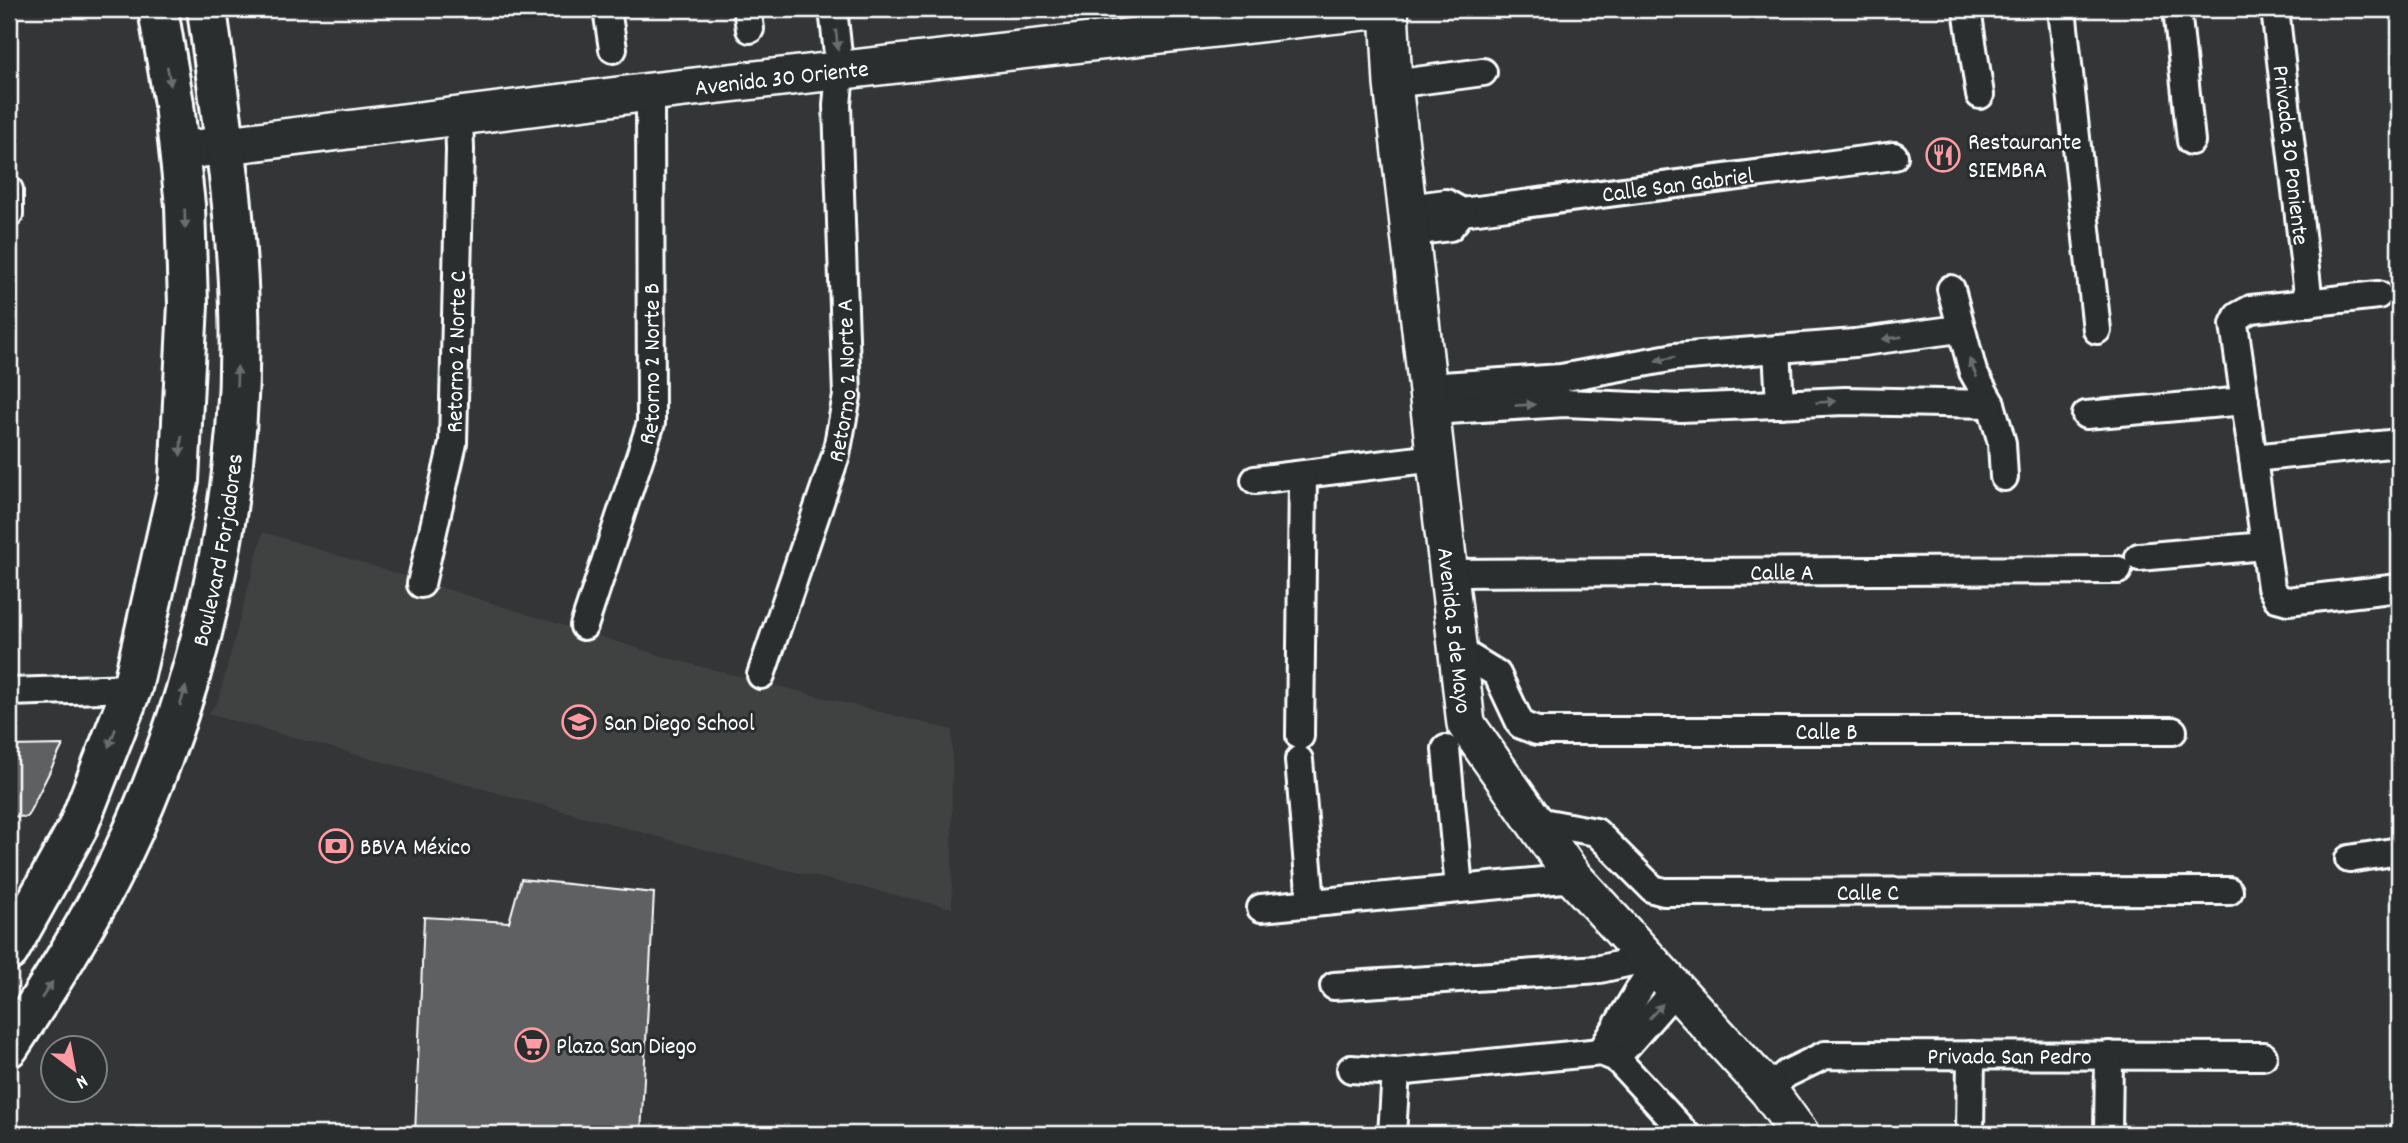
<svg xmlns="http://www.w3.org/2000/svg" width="2408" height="1143" viewBox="0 0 2408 1143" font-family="Dekko,sans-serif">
<rect width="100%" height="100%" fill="#333536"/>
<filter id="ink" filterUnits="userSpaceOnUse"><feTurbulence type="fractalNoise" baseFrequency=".0143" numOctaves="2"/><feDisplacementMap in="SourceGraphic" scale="14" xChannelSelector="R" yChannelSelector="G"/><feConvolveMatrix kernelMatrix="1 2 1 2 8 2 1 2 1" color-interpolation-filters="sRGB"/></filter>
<g filter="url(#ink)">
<!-- built -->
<path fill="#404243" d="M263 532 675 660 952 730V908L747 861 208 714 218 701Z"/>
<!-- building -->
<path fill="#5f6162" stroke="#fff" stroke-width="2" d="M63 745 27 817 9 816V746Z
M521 879 654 893 641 1134H415L424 917 509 922Z"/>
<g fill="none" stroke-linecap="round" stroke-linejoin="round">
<defs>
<g id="street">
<path d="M607 9 613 49"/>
<path d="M747 9 750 29"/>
<path d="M1967 9 1980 95"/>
<path d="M2062 9 2097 330"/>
<path d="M2177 9 2191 141"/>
<path id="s1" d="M2275 9 2309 303"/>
<path d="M1393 84 1483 72"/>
<path d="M9 190V214"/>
<path id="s2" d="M1409 208 1446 203 1462 212 1894 156"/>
<path d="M1412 232 1450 227 1462 212"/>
<path d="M1951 289 1973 372 1991 404 2002 443 2004 477"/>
<path d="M2378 295 2251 309 2238 316 2234 324 2271 587 2277 598 2288 601 2399 588"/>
<path d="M1777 349 1780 404"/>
<path d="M1428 387 1561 378 1675 357 1855 343 1959 329"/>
<path d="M1431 411 1565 403 1681 408 1845 401 1991 404"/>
<path d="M2086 415 2245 401"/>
<path d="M2253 458 2399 443"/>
<path d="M1255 480 1435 458"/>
<path d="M2139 557 2265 546"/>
<path id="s3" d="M1448 573 2118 570"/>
<path id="s4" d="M421 584 453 443 460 150 459 116"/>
<path id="s5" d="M584 626 651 423 650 92"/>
<path id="s6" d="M1456 649 1497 674 1521 725 1537 731H2173"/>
<path id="s7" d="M761 675 836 455 847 396 837 105 840 72 833 9"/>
<path d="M9 692 132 688"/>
<path d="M1300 736 1303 475"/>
<path d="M1446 749 1459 888"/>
<path d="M1299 760 1311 903"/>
<path id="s8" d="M1531 820 1596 832 1653 889 1664 892 2229 891"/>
<path d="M2349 859 2399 851"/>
<path d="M1261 908 1574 878"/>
<path d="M1334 986 1600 969 1649 958"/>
<path d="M1601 1052 1655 964"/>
<path d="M1616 1058 1677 988"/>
<path d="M1351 1069 1396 1072 1601 1052 1616 1058 1686 1134"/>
<path id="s9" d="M1768 1090 1786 1074 1825 1055 2263 1056"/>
<path d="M1392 1134 1396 1072"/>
<path d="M1970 1134 1971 1055"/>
<path d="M2108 1134 2109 1055"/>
</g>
<g id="secondary">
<path id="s10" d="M1389 9 1393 84 1466 724 1574 878 1768 1090 1800 1134"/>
<path id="s11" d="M180 151 650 92 1382 9"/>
</g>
<g id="primary">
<path d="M9 951 77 829 132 688 179 481 188 304 185 205 174 104 158 9"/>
<path id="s12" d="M9 1047C49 986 88 925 120 859 201 690 245 495 239 308 236 207 220 108 207 9"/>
</g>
</defs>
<!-- street casing -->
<use href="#street" stroke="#fff" stroke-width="32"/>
<!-- secondary casing -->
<use href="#secondary" stroke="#fff" stroke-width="42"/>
<!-- primary casing -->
<use href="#primary" stroke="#fff" stroke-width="44"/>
<!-- street -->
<use href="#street" stroke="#2a2d2e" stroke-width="26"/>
<!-- secondary -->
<use href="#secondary" stroke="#2a2d2e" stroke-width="37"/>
<!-- primary -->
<use href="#primary" stroke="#2a2d2e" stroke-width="38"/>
</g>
<!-- one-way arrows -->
<defs><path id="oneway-solid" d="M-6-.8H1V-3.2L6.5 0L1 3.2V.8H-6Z" transform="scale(1.75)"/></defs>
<g fill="#6a6c6d">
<use href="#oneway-solid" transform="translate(837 40) rotate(83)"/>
<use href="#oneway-solid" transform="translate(169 76) rotate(80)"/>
<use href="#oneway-solid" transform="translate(185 219) rotate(88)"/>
<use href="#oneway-solid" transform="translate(1892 338) rotate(172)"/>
<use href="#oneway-solid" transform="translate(1665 359) rotate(170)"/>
<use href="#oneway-solid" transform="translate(1973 368) rotate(-112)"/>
<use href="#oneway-solid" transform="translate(237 376) rotate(-88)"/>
<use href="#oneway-solid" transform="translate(1826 402) rotate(-3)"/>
<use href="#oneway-solid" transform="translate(1525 405) rotate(-3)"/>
<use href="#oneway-solid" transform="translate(181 446) rotate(93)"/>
<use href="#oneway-solid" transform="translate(183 696) rotate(-73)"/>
<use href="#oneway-solid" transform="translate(112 738) rotate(111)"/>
<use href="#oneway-solid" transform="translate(47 990) rotate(-56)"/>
<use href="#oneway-solid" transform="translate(1656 1011) rotate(-47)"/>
</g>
</g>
<!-- icons -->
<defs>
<symbol id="restaurant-ring" viewBox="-11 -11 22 22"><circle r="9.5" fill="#2a2d2e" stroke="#ff9aa2" stroke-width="1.5"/><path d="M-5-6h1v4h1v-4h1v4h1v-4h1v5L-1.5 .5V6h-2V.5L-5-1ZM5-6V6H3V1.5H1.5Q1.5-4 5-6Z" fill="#ff9aa2"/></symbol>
<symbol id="school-ring" viewBox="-11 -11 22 22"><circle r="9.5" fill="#2a2d2e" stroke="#ff9aa2" stroke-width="1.5"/><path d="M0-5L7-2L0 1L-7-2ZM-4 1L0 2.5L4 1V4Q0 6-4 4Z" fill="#ff9aa2"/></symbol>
<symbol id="bank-ring" viewBox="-11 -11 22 22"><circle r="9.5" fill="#2a2d2e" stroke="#ff9aa2" stroke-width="1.5"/><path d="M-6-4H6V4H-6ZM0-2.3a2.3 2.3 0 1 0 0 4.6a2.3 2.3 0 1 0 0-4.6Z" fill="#ff9aa2"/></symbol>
<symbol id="supermarket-ring" viewBox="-11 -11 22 22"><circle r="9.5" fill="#2a2d2e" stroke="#ff9aa2" stroke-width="1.5"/><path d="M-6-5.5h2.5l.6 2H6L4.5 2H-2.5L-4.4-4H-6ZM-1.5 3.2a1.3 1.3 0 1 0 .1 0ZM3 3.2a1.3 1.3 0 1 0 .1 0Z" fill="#ff9aa2"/></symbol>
</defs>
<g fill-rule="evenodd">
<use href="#restaurant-ring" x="1924" y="136" width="38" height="38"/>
<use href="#school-ring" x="560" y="703" width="38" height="38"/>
<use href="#bank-ring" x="317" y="827" width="38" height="38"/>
<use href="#supermarket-ring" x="513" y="1026" width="38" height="38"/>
</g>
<g text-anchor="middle" stroke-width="6" stroke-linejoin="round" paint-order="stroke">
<!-- street labels -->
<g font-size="24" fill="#fff" stroke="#2a2d2e">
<text dy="8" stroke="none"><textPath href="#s11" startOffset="606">Avenida 30 Oriente</textPath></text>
<text dy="8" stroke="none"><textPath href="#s1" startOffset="147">Privada 30 Poniente</textPath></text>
<text dy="8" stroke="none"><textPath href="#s2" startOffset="273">Calle San Gabriel</textPath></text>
<text dy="8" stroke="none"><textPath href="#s4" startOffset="236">Retorno 2 Norte C</textPath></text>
<text dy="8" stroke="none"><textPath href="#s5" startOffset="273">Retorno 2 Norte B</textPath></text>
<text dy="8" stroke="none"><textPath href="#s7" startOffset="308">Retorno 2 Norte A</textPath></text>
<text dy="8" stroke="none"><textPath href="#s12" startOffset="544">Boulevard Forjadores</textPath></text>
<text dy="8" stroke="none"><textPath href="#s3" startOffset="334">Calle A</textPath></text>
<text dy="8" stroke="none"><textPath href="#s10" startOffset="625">Avenida 5 de Mayo</textPath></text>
<text dy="8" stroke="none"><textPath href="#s6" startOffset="411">Calle B</textPath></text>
<text dy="8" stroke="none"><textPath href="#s8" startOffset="362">Calle C</textPath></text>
<text dy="8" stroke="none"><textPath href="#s9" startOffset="252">Privada San Pedro</textPath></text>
</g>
<!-- poi labels -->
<g font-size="24" fill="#fff" stroke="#2a2d2e" text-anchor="start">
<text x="1968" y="149">Restaurante<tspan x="1968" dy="28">SIEMBRA</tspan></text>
<text x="604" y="730">San Diego School</text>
<text x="360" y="854">BBVA México</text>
<text x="556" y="1053">Plaza San Diego</text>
</g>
</g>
<!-- margin -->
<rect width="2408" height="1143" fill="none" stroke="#2a2d2e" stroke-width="35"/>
<rect x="18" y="18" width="2373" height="1108" fill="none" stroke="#fff" stroke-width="2.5" filter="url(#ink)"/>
<!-- north arrow -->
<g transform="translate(74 1069) rotate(148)"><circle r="33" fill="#2a2d2e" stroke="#7f8182" stroke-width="2"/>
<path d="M0-5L12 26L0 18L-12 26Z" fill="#ff9aa2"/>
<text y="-10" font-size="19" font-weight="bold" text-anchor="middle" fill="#ffffff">N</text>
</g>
</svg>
